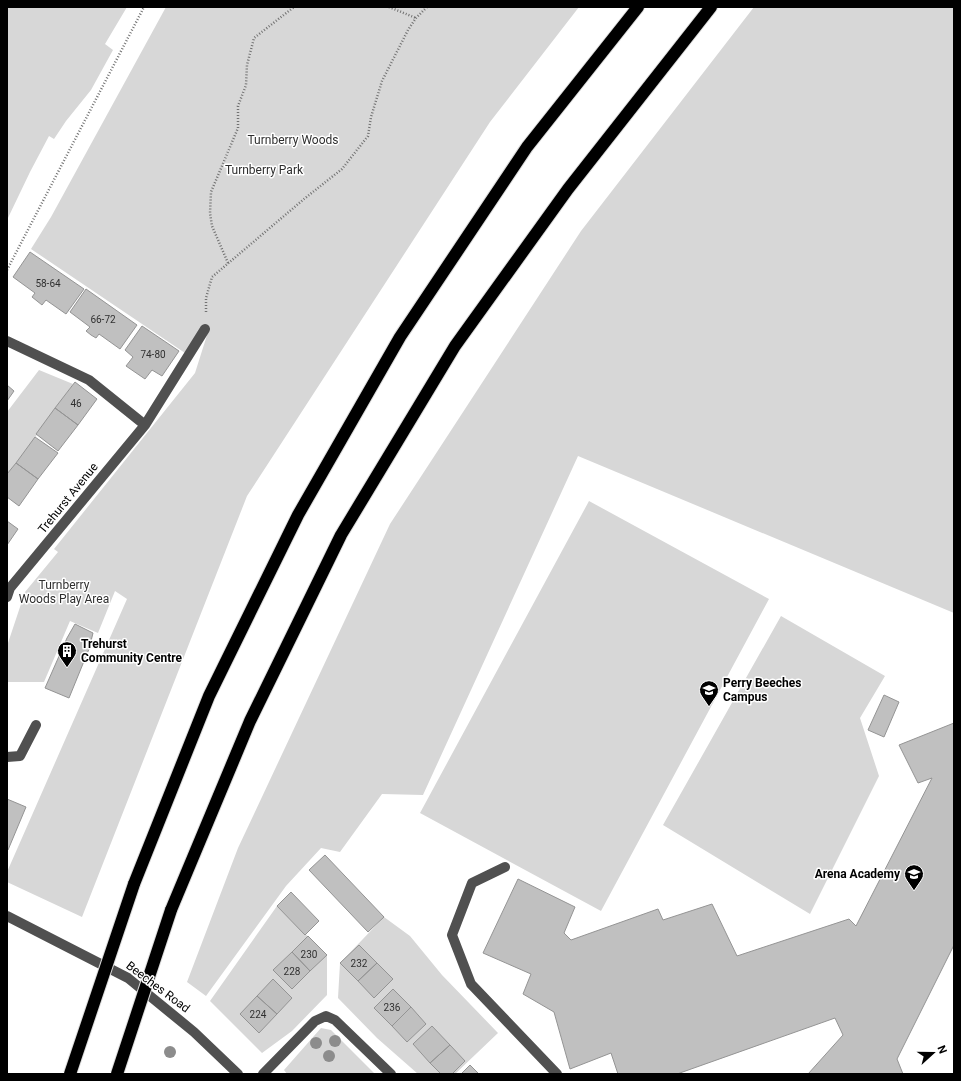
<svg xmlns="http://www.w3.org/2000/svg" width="961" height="1081" viewBox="0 0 961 1081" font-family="Roboto,sans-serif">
<rect width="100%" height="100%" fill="#fff"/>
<!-- green -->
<path fill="#d7d7d7" d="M7 7H127L105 44 113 50 91 90 66 121 54 139 49 136 30 172 7 220Z
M166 7H579L490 122 247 496 82 917 7 882V872L127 599 115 591 98 633 70 621 44 682H7V646L25 592 58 552 54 549 195 373 208 332 185 353 31 249 51 217Z
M754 7H954V613L578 456 423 795 382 794 340 852 321 848 286 886 206 996 187 982 238 848 390 524 581 231Z
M39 370 73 384 7 477V412Z
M589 501 769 599 601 911 420 813Z
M781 616 885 676 860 718 879 776 810 914 663 825Z
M277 906 327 955V995L292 1031 262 1053 210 1001Z
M384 917 410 936 442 975 498 1033 455 1074H418L377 1038 338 998 340 963Z
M321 1028 331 1030 375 1074H287L284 1070Z"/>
<!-- building -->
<path fill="#c0c0c0" stroke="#949494" d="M30 252 84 289 66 314 46 300 42 305 32 297 35 293 13 277Z
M86 289 137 325 120 349 99 334 96 338 91 335 86 331 90 327 70 312Z
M142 326 179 351 162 376 152 370 145 379 126 366 133 357 125 350Z
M75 382 97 399 78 425 55 408Z
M7 385 14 391 7 401Z
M55 408 78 425 58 451 36 434Z
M35 437 58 453 38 479 16 463Z
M16 463 38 479 19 506 7 497V474Z
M7 521 18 529 7 545Z
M75 624 93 633 89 649 69 698 45 688 67 638Z
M884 695 899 702 884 737 868 730Z
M954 723V945L897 1059 903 1074H808L843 1035 835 1018 677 1074H618L611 1053 570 1069 554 1012 523 994 531 974 483 953 518 879 575 907 564 933 571 940 658 909 663 920 712 904 737 956 849 919 856 926 932 778 918 783 899 745Z
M7 799 26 807 8 850H7Z
M325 855 384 917 368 932 309 870Z
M291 892 319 921 305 935 277 906Z
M308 936 327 955 310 971 292 952Z
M359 945 377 963 358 981 340 963Z
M292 952 310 971 292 989 273 970Z
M377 963 393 979 374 998 358 981Z
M273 979 292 998 277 1014 257 996Z
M393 989 411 1007 392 1026 374 1008Z
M257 996 277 1014 259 1033 240 1014Z
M411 1007 426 1024 407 1042 392 1026Z
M432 1026 450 1045 430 1063 413 1044Z
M450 1045 465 1061 452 1074H441L430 1063Z
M470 1065 479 1074H461Z"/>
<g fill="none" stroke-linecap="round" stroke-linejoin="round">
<defs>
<path id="highway" d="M134 884 209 696 298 515 400 337 527 147 638 7
M171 910 250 721 341 535 455 346 568 189 711 7"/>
</defs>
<!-- highway casing -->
<use href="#highway" stroke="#dbdbdb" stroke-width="14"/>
<!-- path -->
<path stroke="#727272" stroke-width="2.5" stroke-dasharray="1 2" stroke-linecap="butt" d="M389 7 416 18
M228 263 212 226 210 213 211 192 238 128V106L246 85 247 65 254 38 294 7
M7 270 144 7
M206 312V298L212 277 304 199 342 169 368 136 371 117 382 81 408 30 416 18 427 7"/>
<!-- minor -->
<path stroke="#505050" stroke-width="10" d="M7 341 89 380 145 425
M7 597 10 588 145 425 205 329
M7 757 20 756 36 725
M505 867 472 883 452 935 471 984 557 1074
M7 916 128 978 194 1032 238 1074
M263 1074 315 1021 326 1016 335 1020 391 1074"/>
<!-- highway -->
<use href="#highway" stroke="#000" stroke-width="12"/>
<defs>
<path id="highway-bridge" d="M70 1074 134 884
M117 1074 171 910"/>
</defs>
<!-- highway-bridge casing -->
<use href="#highway-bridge" stroke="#dbdbdb" stroke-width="14" stroke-linecap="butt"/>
<!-- highway-bridge -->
<use href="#highway-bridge" stroke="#000" stroke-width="12"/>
</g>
<!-- trees -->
<g fill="#8c8c8c">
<circle cx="335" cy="1041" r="6"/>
<circle cx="316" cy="1043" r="6"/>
<circle cx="170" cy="1052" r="6"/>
<circle cx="329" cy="1056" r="6"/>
</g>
<!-- icons -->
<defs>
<symbol id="building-pin" viewBox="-11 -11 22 30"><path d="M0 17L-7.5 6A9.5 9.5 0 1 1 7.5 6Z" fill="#000" stroke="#fff"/><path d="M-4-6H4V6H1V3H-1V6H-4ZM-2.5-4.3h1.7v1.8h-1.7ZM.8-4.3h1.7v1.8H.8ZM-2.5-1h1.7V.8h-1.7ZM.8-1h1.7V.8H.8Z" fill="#fff"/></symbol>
<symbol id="school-pin" viewBox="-11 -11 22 30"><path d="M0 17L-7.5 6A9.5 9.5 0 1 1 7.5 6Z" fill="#000" stroke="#fff"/><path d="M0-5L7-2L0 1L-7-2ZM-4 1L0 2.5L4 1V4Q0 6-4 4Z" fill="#fff"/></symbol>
</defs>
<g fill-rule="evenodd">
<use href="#building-pin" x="56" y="640" width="22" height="30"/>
<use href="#school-pin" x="698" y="679" width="22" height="30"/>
<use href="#school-pin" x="903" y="863" width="22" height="30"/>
</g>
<g text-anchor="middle" stroke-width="3" stroke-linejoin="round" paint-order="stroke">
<!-- number labels -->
<g font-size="10" fill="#303030">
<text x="48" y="287">58-64</text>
<text x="103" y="323">66-72</text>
<text x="153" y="358">74-80</text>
<text x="76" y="407">46</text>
<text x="309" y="958">230</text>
<text x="359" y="967">232</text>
<text x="292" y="975">228</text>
<text x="392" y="1011">236</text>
<text x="258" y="1018">224</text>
</g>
<!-- park labels -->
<g font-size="12" fill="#2e2e2e" stroke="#fff">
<text x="293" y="144">Turnberry Woods</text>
<text x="264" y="174">Turnberry Park</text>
<text x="64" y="589">Turnberry<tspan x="64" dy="14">Woods Play Area</tspan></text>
</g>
<!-- street labels -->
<g font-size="12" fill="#000" stroke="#fff">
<text transform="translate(68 498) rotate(-51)" y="4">Trehurst Avenue</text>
<text transform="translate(158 987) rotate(37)" y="4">Beeches Road</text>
</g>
<!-- poi labels -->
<g font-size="12" font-weight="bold" fill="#000" stroke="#fff" text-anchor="start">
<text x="81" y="648">Trehurst<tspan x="81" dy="14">Community Centre</tspan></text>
<text x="723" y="687">Perry Beeches<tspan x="723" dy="14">Campus</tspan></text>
<text x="900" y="878" text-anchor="end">Arena Academy</text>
</g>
</g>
<!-- border -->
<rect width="961" height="1081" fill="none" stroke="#000000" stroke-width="16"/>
<!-- north arrow -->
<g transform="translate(933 1053) rotate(69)" stroke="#ffffff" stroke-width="3" paint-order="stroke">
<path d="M0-3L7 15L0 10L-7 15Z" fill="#000000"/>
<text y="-6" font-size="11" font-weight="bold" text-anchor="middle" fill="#000000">N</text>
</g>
</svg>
